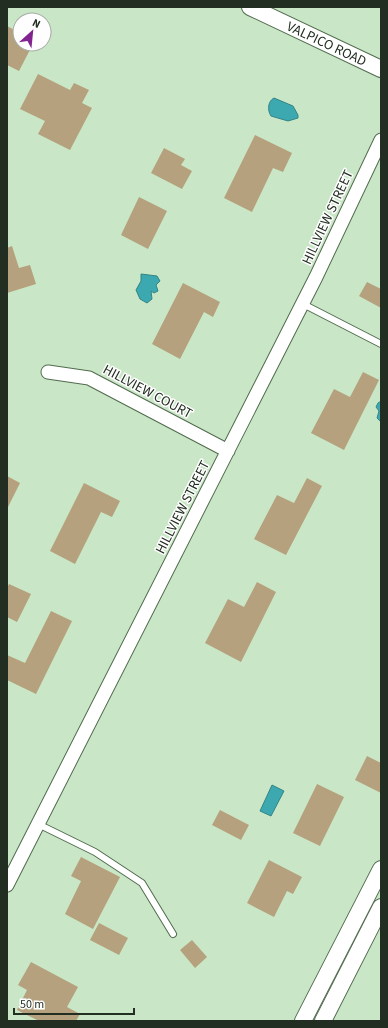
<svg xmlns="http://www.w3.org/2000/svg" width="388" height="1028" viewBox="0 0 388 1028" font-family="'Source Sans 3',sans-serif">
<rect width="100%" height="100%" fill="#c9e7c6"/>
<!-- water -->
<path fill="#3ca9b1" stroke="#348486" d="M274 98 293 106 298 115V118L288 121 271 116C267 110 268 101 274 98Z
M141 274 157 276 160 281 156 285 158 291 154 293 151 291 152 299 147 303 140 299 136 290 141 281Z
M381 401V422L377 418 379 411 376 407 378 403Z
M272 785 284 791 271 816 260 811Z"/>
<!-- building -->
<path fill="#b5a17d" d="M7 26 20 33V44H33L19 71 7 65Z
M38 74 70 90 74 83 89 90 82 103 92 108 70 150 38 134 45 121 20 109Z
M255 135 292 153 283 172 273 168 252 212 224 198Z
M164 148 185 159 181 165 192 171 182 189 151 173Z
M139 197 167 211 148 249 121 235Z
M12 246 19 268 30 265 36 284 7 293V248Z
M367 282 381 289V308L359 296Z
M183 283 220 302 213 317 204 312 180 359 152 344Z
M363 372 379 380 344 450 311 433 334 389 350 397Z
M7 476 20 483 7 509Z
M307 478 322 486 286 555 254 539 277 495 294 503Z
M84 483 120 501 112 517 101 512 75 564 50 551Z
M257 582 276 592 241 662 205 643 228 599 244 607Z
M9 584 31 594 17 622 7 617V588Z
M51 611 72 621 36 694 7 680V655L25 663Z
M367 756 381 763V793L355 780Z
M317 784 344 797 320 846 293 833Z
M220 810 249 825 241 840 212 825Z
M81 857 120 877 93 929 65 914 81 881 71 876Z
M269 860 302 877 293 894 287 891 274 917 247 903Z
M99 923 128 938 119 955 90 940Z
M192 940 207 957 195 968 180 950Z
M31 962 78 987 67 1007 80 1014 76 1021H39L17 1010 27 990 18 985Z"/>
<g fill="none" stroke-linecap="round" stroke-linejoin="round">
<defs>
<path id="service" d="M303 304 381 344
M38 824 95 852 142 883 173 934"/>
<path id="minor" d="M48 372 89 378 228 451
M7 885 316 277 381 140"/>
<g id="tertiary">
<path id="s1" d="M250 7 381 69"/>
<path d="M303 1021 381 869"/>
<path d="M323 1021 381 907"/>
</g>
</defs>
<!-- service casing -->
<use href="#service" stroke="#516b4e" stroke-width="8"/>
<!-- minor casing -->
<use href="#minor" stroke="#516b4e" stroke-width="15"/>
<!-- tertiary casing -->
<use href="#tertiary" stroke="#516b4e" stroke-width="18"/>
<!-- service -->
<use href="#service" stroke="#fff" stroke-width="6"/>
<!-- minor -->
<use href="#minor" stroke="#fff" stroke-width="13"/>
<!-- tertiary -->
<use href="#tertiary" stroke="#fff" stroke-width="16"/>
</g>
<g text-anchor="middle" stroke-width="3" stroke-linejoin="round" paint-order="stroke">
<!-- street labels -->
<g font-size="14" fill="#232e22" stroke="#fefefe">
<text dy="5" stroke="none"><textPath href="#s1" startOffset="85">VALPICO ROAD</textPath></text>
<text transform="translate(327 217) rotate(-65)" y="5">HILLVIEW STREET</text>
<text transform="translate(148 391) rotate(28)" y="5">HILLVIEW COURT</text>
<text transform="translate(182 507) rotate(-63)" y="5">HILLVIEW STREET</text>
</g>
</g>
<!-- border -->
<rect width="388" height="1028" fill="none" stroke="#232e22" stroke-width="16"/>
<!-- north arrow -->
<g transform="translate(32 32) rotate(27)"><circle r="19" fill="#fefefe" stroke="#a6aba6"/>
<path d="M0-3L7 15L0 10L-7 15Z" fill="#81248f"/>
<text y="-6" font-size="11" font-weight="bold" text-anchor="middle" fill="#232e22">N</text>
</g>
<!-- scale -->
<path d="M14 1008v6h120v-6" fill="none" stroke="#232e22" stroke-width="2"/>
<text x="20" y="1008" font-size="12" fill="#232e22" stroke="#fefefe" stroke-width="3" paint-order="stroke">50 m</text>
</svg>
